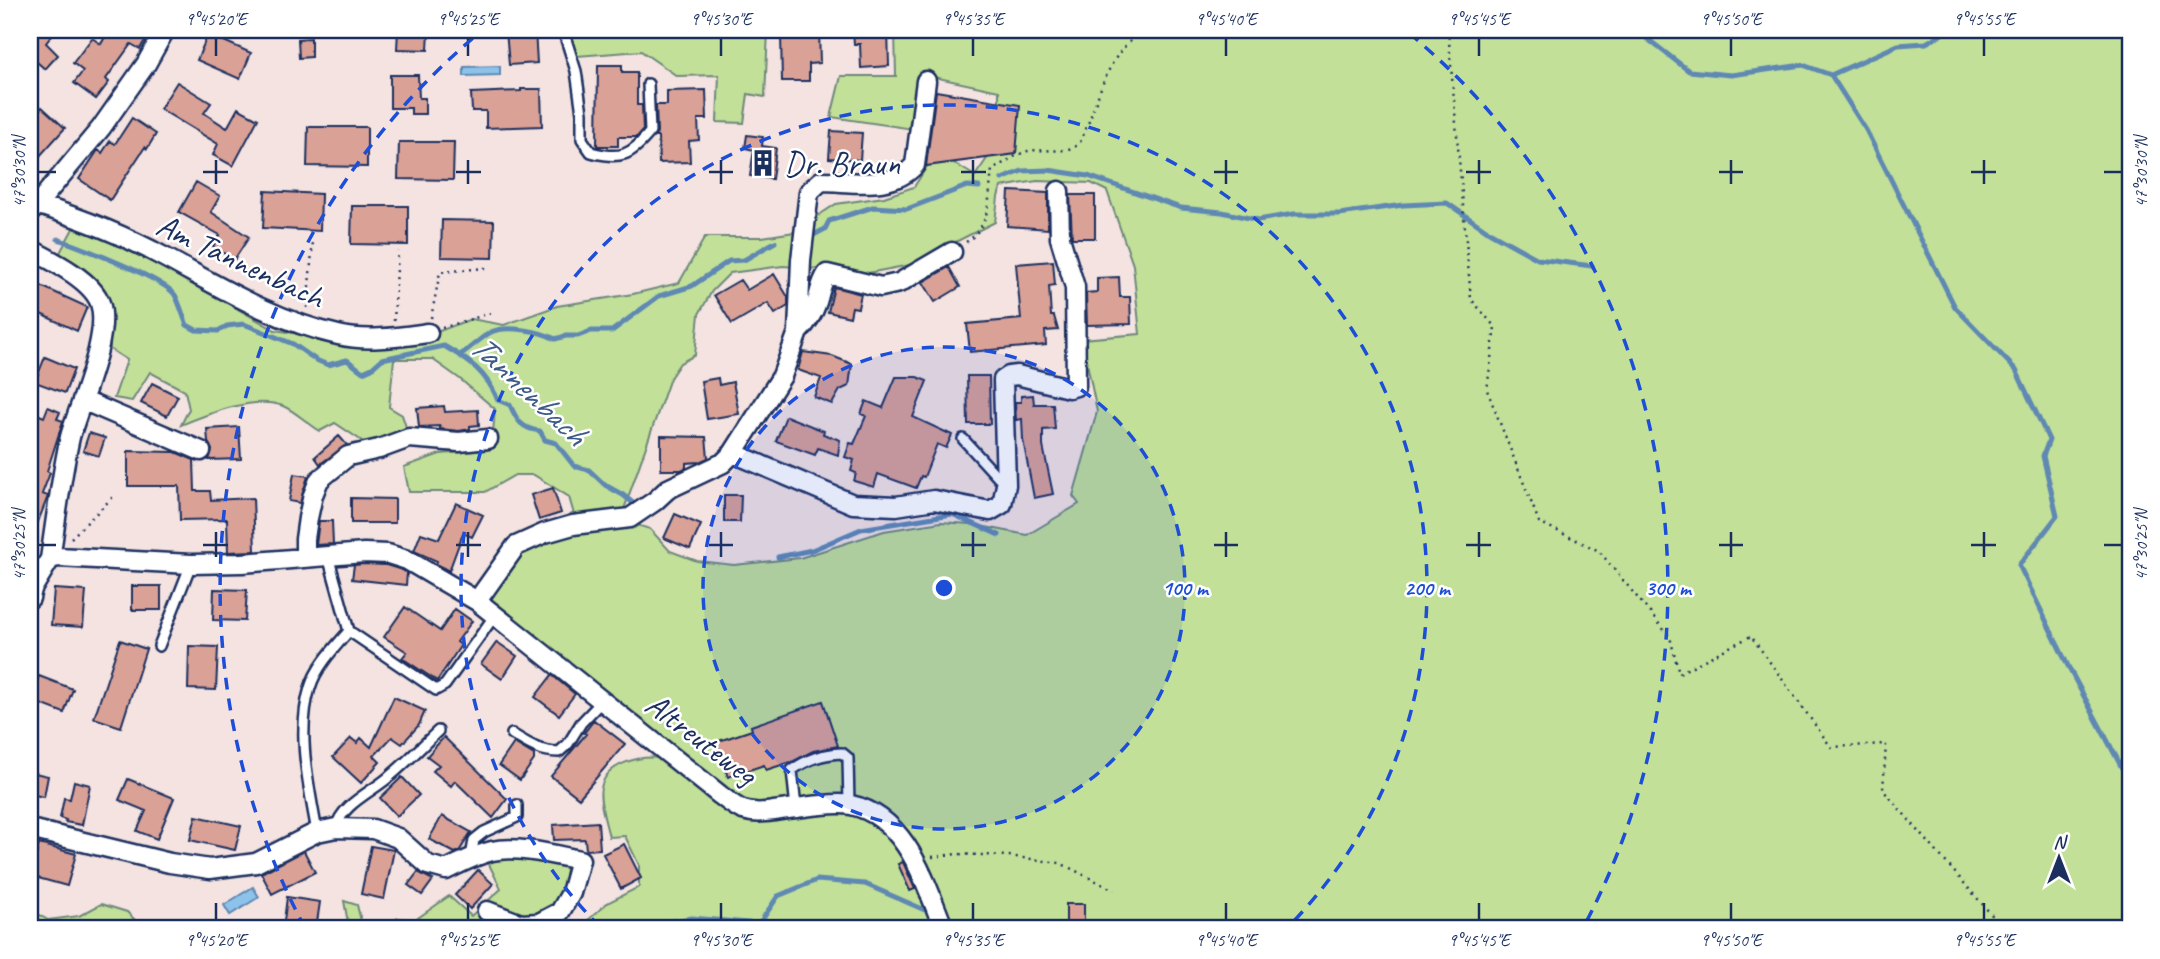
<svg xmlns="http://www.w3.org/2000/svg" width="2160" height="959" viewBox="0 0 2160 959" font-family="Caveat,sans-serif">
<rect width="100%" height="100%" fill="#f4e3e0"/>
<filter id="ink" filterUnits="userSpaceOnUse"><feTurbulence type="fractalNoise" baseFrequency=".0143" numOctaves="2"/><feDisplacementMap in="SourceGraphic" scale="14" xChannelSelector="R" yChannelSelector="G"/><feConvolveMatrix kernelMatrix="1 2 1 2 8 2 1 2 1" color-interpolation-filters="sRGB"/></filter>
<g filter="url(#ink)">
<!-- green -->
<path fill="#c2e098" stroke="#6e887b" stroke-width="2" d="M567 30H768L765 97 748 94 744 123 717 122 719 75 677 76 641 51 577 56Z
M895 30H2130V929H558L586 922 607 903 639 887V865L625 836 609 837C606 824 598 800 601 788 606 763 639 756 660 758L486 599 518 553 577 529 634 524 650 529 670 551 697 561 734 565 800 558 884 531 941 522 970 524 1027 535 1079 504 1073 496 1097 412 1082 339 1140 334 1133 265 1107 191 1091 183 1037 181 1001 187 998 197 995 222 910 265 868 273 783 266 730 273 712 291 699 314 695 355 680 363 670 378 623 512 575 518 569 497 534 475H515L485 492H409L404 467 440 454 487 450 493 433 495 409 460 379 432 359H394L389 407 402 415 408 433 365 443 335 423 320 431C308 424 295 411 283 406 254 395 208 414 181 425L189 409 185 391 150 372 132 401 114 398 127 360 110 349V331L95 292 56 260 76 223 174 259 227 303 275 330 346 341 421 338 471 319 504 325 557 306 633 294 679 283 705 237H762L801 231 816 217 836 204 884 197 914 187 936 152 975 176 999 141V91L934 77 922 88 913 129 831 117 841 76H896Z
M528 856 567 862 557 929H379L398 918 415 920 449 896 471 916 501 889 487 860Z
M344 901 357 905 363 929H346L348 923Z
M101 904 127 912 144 929H30V910L48 920 79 916Z"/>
<!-- water -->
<path fill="#8dc3eb" stroke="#5f88b3" stroke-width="2" d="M500 66V75L464 76V67Z
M253 887 259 897 230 915 224 905Z"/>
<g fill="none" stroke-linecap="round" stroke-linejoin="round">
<!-- stream -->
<path stroke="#5f88b3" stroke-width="5" d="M1636 30 1689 71 1731 75 1803 65 1831 75 1898 45 1926 43 1949 30
M1831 75 1866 130 1955 307 2016 370 2049 440 2043 456 2057 516 2019 565 2070 670 2130 783
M1002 179 1022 171 1048 170 1088 176 1181 208 1222 212 1258 220 1294 214H1339L1403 205 1447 203 1489 232 1538 259 1592 266
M810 237 825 229 829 221 873 207 907 209 967 186 979 187
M58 239C80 247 165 279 175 295 180 304 183 316 187 325L196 330 218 331 227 326 244 324 293 344 316 360 328 365 347 360 363 372 372 368 382 359 444 346C470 361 486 372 498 400L510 405C517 421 522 429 540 431L545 440 556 443 574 466 589 470 605 485 623 495 633 503
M460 355C469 349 482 337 491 332 507 325 541 331 555 339L566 336H578L591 331H612L659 296 692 286 729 261 744 260 775 242
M778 557 812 550 861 529 952 514 999 535
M943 917 980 929
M620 929 692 918 759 924 778 896 817 880 865 884 934 914"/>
</g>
<!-- building -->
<path fill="#daa197" stroke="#1b2f5e" stroke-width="2" d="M30 30H56L46 43 58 55 45 69 30 56Z
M109 30H151L140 49 131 44 106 79 109 82 96 99 74 83 83 71 73 63 92 38 101 44Z
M398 30H429L428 50 397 49Z
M535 30 537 63 509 65 506 31Z
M791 30H819L820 63 809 64V81H782L781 35H791Z
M853 30H888L889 66 861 68 860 44H854Z
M208 34 251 53 240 79 197 60Z
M311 38V57L299 58 298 39Z
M598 65H622V72H637V105H642L643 130 637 137H618V146H597Z
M390 75H418L419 98H425V114H411V108H390Z
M177 82 211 103 204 113 227 128 238 108 258 119 233 166 213 155 218 144 160 109Z
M521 89H541L542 126 486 128V111H472L471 93 521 91Z
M706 90 707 119H698L699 140 689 141 690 162 659 163 658 137H655L657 132 656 105H667V91Z
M936 91 1020 105 1016 154 926 166Z
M42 107 65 128 30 167V120Z
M132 118 156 134 147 149 145 147 110 200 79 179 98 150 102 153 110 141 115 144Z
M308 127H367V167L307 166Z
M831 131 862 133 860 160 829 158Z
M747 135 763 137 762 146 776 148 772 179 750 176 754 150 745 148Z
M399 142H454L453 180 398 179Z
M196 182 220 196 211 212 249 237 234 260 213 246 220 235 179 212Z
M265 191 321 194 320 231 263 228Z
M1009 191 1048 193V229L1007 226Z
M1070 195H1095V238H1072Z
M352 206H408V245L351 244Z
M442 220 494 221 493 258 441 257Z
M1053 261 1055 285 1049 286 1051 316H1054L1058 330 1045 331 1046 345 970 352 967 324 1021 319 1016 264Z
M949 267 960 287 935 302 923 282Z
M774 274 788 297V306L775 314 768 303 732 324 714 295 740 280 747 290Z
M1119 277 1120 297H1130L1131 324 1087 325 1086 293 1097 292V278Z
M30 281 87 307 77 331 30 309Z
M834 287 861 294 858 308 852 307 850 317 828 312Z
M803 352 832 356 852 364 849 386 840 390 832 404 814 397 821 378 798 370Z
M45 357 74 369 65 393 35 382Z
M967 376H989L990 424H968Z
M896 377H917L927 381 913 417 952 435 946 448 937 444 924 477 921 476 916 488 878 474 874 487 854 481 856 473 851 471 854 460 845 457 850 443 854 444 866 416 861 414 866 401 883 408Z
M718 378 719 385 733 382 739 414 707 419 701 381Z
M152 383 178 396 167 416 141 403Z
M1033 395 1034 404H1053L1055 429 1043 430V446L1053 494 1034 498 1023 440 1022 419 1016 420 1015 402H1021V396Z
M444 406 445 412 478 410 479 425 470 426V429L459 431 440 429V426L419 427 417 408Z
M48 407 60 412 57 419 63 421 47 471 50 473 42 494 48 496 31 540 30 411 44 417Z
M786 416 824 431 823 434 840 440 838 455 818 448 815 455 776 441Z
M239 427 241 459 209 460 212 450 208 442 207 429Z
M89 433 105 438 99 456 83 451Z
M339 436 347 445 320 464 315 457Z
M661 436 706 437 708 458 699 462 686 463V468L681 470H661Z
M128 451 175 452 194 460 195 491H210L211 500 253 498 255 551 228 552 227 519 180 520 179 486H128Z
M294 474 308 476 300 503 289 501Z
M553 488 561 513 539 520 531 495Z
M724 495H741L740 522H724Z
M351 498 395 499V523H351Z
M456 503 483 515 472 537 463 533 449 571 436 564 437 561 414 551 421 533 439 539Z
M675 514 701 525 690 549 664 538Z
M319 521H332L333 544 316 545Z
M364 564 386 565 402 570 407 573 406 585 352 579 354 565Z
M132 586H161V610H132Z
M54 589 86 591 83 627 51 625Z
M214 589 247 590 245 621 213 620Z
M405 607 440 631 455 609 472 621 457 642 461 645 437 681 402 658 407 652 384 637Z
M120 640 146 649 121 727 94 718Z
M497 642 517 656 502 679 481 664Z
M189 646 218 647 216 690 188 689Z
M552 675 575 694 559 715 535 697Z
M39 676 73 689 64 713 30 700Z
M394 697 425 711 419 725 402 744 392 737 374 756 380 762 361 783 333 757 351 738 357 743 361 738 371 747Z
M823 701 838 746 813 751 794 761 766 770 764 765 728 777 716 742 752 730 751 726Z
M594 720 625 744 579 798 551 776 586 734 584 733Z
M444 737 507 799 493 818 455 781 451 786 433 771 439 765 427 756Z
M514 743 534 755V760L520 780 499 765Z
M30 772 48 776 44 797 30 794Z
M402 777 419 795 397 816 380 798Z
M128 779 174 798 157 839 137 831 146 811 119 800Z
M74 781 90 785 82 825 65 822 66 820 60 818 64 798 70 799Z
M196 816 241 826 235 850 190 840Z
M442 816 471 832 460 850 455 853 429 839Z
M598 822 600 849 586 850 585 839 554 840 553 825Z
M39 844 76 854 67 886 31 876Z
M624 844 641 878 621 889 603 854Z
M371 846 394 850 384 899 361 894Z
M304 851 315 872 272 894 261 873Z
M903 862 915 889 910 891 898 864Z
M478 870 493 884 470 909 455 895Z
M418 872 433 880 422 895 408 885Z
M287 897 320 902 316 929H283Z
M1066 904H1084V923H1066Z"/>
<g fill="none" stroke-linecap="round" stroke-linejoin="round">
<defs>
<path id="service" d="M563 30 576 71 582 113V139L591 152C620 160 631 156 650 132L648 84
M963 439 1004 484
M349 631 436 690 445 685 495 615
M159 646 191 564
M512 734C528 744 540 752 559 752L568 744 581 723 603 700
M796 808 792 770C808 759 822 754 842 753L848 758 849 805
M336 828C341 804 374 791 390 776 407 762 422 746 438 731
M317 832C309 786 296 733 310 688 316 667 335 647 349 631L328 556
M471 857 474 840 484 832 517 817V805"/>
<path id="minor" d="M36 204C77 217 126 236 164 257 220 287 275 321 338 335 367 342 398 337 428 333
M30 213 101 128 146 64 165 30
M30 249C51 260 92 280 100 303 111 335 79 404 70 437 61 477 56 519 50 559
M798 332C807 323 813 314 817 302 820 292 821 283 827 274L881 287 899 283 952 252
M82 400 201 451
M733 453 853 504 896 506 934 500 990 511 1002 504 1006 485 1003 380 1009 376 1017 375 1069 388 1076 386 1075 287 1060 238 1059 191
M305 558V539L308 518 313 495 319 480 348 456 379 449 409 438 459 442 488 439
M30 598 32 589 50 559 58 557 191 564 242 563 364 553 388 554 407 560 477 601 720 795C727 800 735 807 743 810 761 816 779 809 797 808 811 806 837 802 851 805 907 817 925 883 944 929
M477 601 516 546 545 533 573 525 630 518 655 501 668 489 723 463 733 453 782 376 798 332 801 260 809 192 821 181C852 181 892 191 915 165L926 81
M30 829 170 863 210 869 256 863 317 832 336 828 373 829 398 838 428 865 446 870C461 863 475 855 492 851 516 845 555 855 580 860L571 893 560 912 539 923 521 924 487 911"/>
</defs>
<!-- service casing -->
<use href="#service" stroke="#1b2f5e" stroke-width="14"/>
<!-- minor casing -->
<use href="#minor" stroke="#1b2f5e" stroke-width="23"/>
<!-- path -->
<path stroke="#1b2f5e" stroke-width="2.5" stroke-dasharray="2 5" stroke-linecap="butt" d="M1448 30 1471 299 1495 327 1487 390 1539 522 1599 551 1670 637 1679 673 1751 636 1831 747 1886 744 1883 790 2004 929
M966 242C992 225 988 197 992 170 1003 164 1016 154 1028 151 1045 148 1064 155 1079 144 1096 112 1100 73 1126 45 1132 38 1141 34 1149 30
M307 308 313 241
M431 318 440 272 485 268V262
M394 321 398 251
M442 328 494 312
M71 538 116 494
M932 857 957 854 1009 856 1060 863 1114 890"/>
<!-- service -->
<use href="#service" stroke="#fff" stroke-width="9"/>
<!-- minor -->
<use href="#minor" stroke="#fff" stroke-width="18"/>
</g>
</g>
<!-- ticks -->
<path fill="none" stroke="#1b2f5e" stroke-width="2.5" d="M216 38V56M468 38V56M721 38V56M973 38V56M1226 38V56M1479 38V56M1731 38V56M1984 38V56M216 160V184M468 160V184M721 160V184M973 160V184M1226 160V184M1479 160V184M1731 160V184M1984 160V184M38 172H56M203 172H228M456 172H481M709 172H733M961 172H986M1214 172H1238M1466 172H1491M1719 172H1743M1971 172H1996M2104 172H2122M216 532V557M468 532V557M721 532V557M973 532V557M1226 532V557M1479 532V557M1731 532V557M1984 532V557M38 545H56M203 545H228M456 545H481M709 545H733M961 545H986M1214 545H1238M1466 545H1491M1719 545H1743M1971 545H1996M2104 545H2122M216 903V920M468 903V920M721 903V920M973 903V920M1226 903V920M1479 903V920M1731 903V920M1984 903V920"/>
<!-- distance rings -->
<circle cx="944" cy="588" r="241" fill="#1d4ed8" fill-opacity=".12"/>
<g fill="none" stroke="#1d4ed8" stroke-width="3.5" stroke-dasharray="12 9">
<circle cx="944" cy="588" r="241"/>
<path d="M600 927A483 483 0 1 1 1288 927"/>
<path d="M305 928A724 724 0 0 1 479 33M1409 33A724 724 0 0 1 1583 928"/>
</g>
<!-- icons -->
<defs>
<symbol id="building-bare" viewBox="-9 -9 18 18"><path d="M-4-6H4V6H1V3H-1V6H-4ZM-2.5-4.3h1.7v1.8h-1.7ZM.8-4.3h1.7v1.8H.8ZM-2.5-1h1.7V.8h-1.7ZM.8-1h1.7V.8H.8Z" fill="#1b2f5e" stroke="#fff" stroke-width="2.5" paint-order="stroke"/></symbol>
</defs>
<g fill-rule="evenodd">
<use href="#building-bare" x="744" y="144" width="38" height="38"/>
</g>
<g text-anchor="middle" stroke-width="5" stroke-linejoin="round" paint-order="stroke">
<!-- poi labels -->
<g font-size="33" fill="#1b2f5e" stroke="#fff" text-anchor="start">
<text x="784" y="175">Dr. Braun</text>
</g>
<!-- street labels -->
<g font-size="33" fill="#1b2f5e" stroke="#fff">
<text transform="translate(241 260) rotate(25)" y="12">Am Tannenbach</text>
<text transform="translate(702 738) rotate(37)" y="12">Altreuteweg</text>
</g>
<!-- water labels -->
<g font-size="35" font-style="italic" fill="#3d5b88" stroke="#fff">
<text transform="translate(529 389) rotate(43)" y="12">Tannenbach</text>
</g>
</g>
<circle cx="944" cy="588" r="10" fill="#1d4ed8" stroke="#fff" stroke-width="3.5"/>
<g font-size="21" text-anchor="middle" font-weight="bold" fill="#1d4ed8" stroke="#fff" stroke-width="5" stroke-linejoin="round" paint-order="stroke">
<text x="1185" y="595">100 m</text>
<text x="1427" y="595">200 m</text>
<text x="1668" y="595">300 m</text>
</g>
<!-- margin -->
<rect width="2160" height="959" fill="none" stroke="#fff" stroke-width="77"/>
<!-- north arrow -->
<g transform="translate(2059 858)" stroke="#ffffff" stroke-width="5" paint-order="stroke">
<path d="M0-5L12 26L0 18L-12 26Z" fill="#1b2f5e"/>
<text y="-10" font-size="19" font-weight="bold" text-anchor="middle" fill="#1b2f5e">N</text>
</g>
<rect x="38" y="38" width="2084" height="882" fill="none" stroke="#1b2f5e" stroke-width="2.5"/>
<g font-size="18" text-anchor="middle" fill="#1b2f5e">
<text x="216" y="25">9°45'20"E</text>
<text x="468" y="25">9°45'25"E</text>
<text x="721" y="25">9°45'30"E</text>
<text x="973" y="25">9°45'35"E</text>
<text x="1226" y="25">9°45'40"E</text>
<text x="1479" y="25">9°45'45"E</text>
<text x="1731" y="25">9°45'50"E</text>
<text x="1984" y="25">9°45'55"E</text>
<text transform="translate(19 172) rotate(-90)" y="6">47°30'30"N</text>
<text transform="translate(2141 172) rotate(-90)" y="6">47°30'30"N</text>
<text transform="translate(19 545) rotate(-90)" y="6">47°30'25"N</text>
<text transform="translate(2141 545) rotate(-90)" y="6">47°30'25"N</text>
<text x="216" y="946">9°45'20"E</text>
<text x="468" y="946">9°45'25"E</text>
<text x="721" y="946">9°45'30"E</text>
<text x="973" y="946">9°45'35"E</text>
<text x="1226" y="946">9°45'40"E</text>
<text x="1479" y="946">9°45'45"E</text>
<text x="1731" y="946">9°45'50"E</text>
<text x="1984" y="946">9°45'55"E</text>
</g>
</svg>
